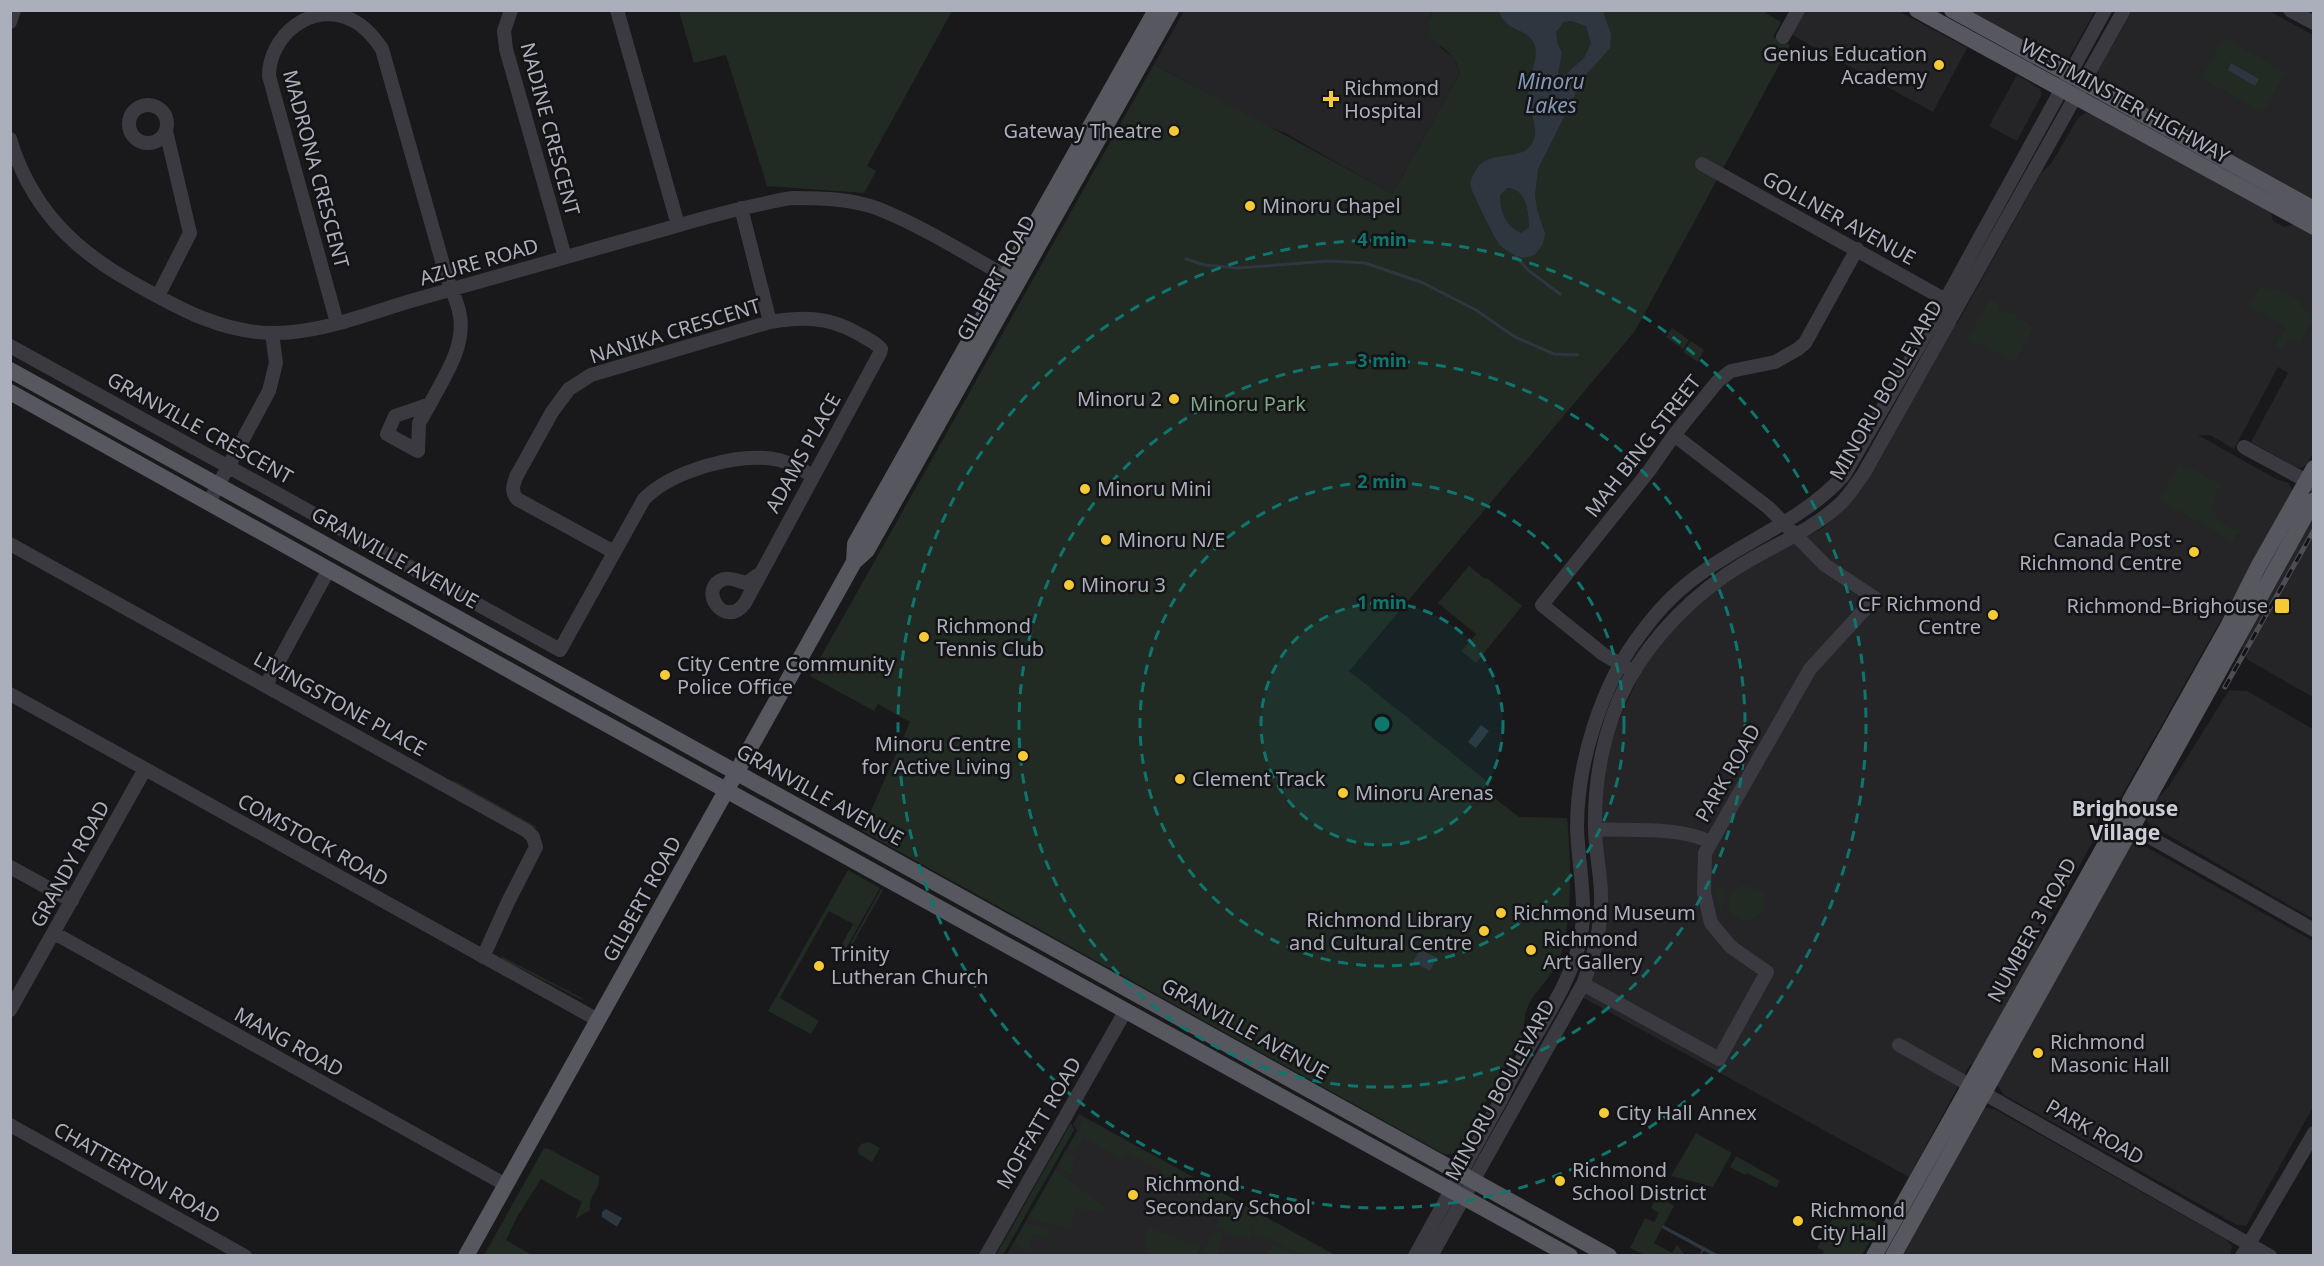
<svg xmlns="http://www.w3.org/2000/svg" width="2324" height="1266" viewBox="0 0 2324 1266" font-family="'Noto Sans',sans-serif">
<rect width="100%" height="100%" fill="#19191b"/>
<!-- built -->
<path fill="#252528" d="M1433 10 1430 17 1441 48 1454 58 1460 73 1392 194 1285 133 1264 125 1154 64 1184 11Z
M1804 11H1899L1967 48 1933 112 1792 35Z
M1965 11H2095L2072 52 2069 57 2058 60Z
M2132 11H2269L2313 35V199L2095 80 2098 70Z
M2017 75 2040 89 2042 94 2017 141 1989 126Z
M2085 113 2096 114 2271 212 2273 221 2284 227 2295 224 2313 234V453L2307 465 2301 468 2296 467 2251 442 2288 373 2278 367 2234 449 2210 435H2198L2276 479 2289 483 2293 492 2121 797 2114 802 2108 801 2095 826 2096 836 2046 926 2035 957 1974 1063 1969 1066 1909 1177 1582 997 1591 972 1601 847 1602 801 1607 758 1616 727 1640 673 1661 643 1691 609 1714 590 1757 563 1823 528 1861 489 1879 461 1953 326 1957 324 2041 173 2051 164 2078 118Z
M2313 518V697L2248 660 2243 652V645Z
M2229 690 2247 691 2313 729V919L2152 826 2147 821V809L2169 786Z
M2133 843 2143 845 2313 941V1107L2246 1226 2237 1225 2004 1095 1997 1085 2130 844Z
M1985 1108 1994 1109 2227 1240 2232 1246 2230 1256H1898Z
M1079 1114 1335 1255 1006 1256 1077 1131 1073 1124Z"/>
<!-- green -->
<path fill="#212a23" d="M1761 10 1781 22 1773 37 1790 45 1635 331 1349 671 1488 782 1497 800 1519 817 1567 818C1571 855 1573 923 1560 957 1547 990 1522 993 1524 1034L1457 1152 1451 1154H1444L862 831 910 722 878 704 874 711 810 676 1154 64C1233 108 1313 149 1392 194L1460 73C1458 68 1457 62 1454 59 1442 41 1418 41 1433 11Z
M679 11 680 10 952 11 867 166 876 171 864 193 767 186 726 55 694 63Z
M2223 37 2286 72 2263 113 2201 78Z
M2260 286 2270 291 2278 289 2299 300 2301 307 2310 312 2308 316 2313 319 2300 343 2289 338 2282 350 2275 346 2286 327 2249 307Z
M1990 299 1998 303 2001 313 2009 310 2010 314H2016L2017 318 2034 327 2015 362 1998 352 1988 351 1985 342 1976 345 1967 339Z
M1672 328 1689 340 1683 349 1666 337Z
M1691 341 1704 350 1698 362 1683 352Z
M2179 464 2186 468 2188 466 2222 485C2215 492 2214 499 2212 509L2217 515 2215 519 2236 531 2243 525 2246 527 2237 533 2233 542 2159 500Z
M1469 566 1485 579 1487 578 1522 606 1476 663 1461 651 1476 634 1438 603Z
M450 781 457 782 537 827 535 828Z
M848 870 880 888 843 954 840 953 837 958 835 957 853 924 829 911 780 998 819 1021 811 1034 768 1011Z
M1743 884 1764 893V912L1745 923 1728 911 1730 895Z
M1723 885 1726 894 1721 913 1714 889Z
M881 889 883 890 846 956 844 955Z
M501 956 584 999 582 1000 502 959Z
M1085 1118 1335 1255H1300L1271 1239 1253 1233 1254 1224 1250 1239 1224 1233 1225 1228 1216 1227 1220 1216 1215 1213 1219 1207 1160 1174 1161 1171 1127 1152 1122 1159 1083 1137 1075 1151 1068 1147Z
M1071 1123 1074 1130 1003 1255H996Z
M1696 1133 1732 1153 1713 1187 1671 1176Z
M869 1142 880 1148 872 1162 859 1154 858 1149 861 1144Z
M544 1148 549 1149 599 1176C601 1190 588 1195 590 1210L575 1219 582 1202 541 1179 517 1217 506 1240 532 1255H484Z
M1065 1151 1076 1158 1071 1169 1073 1172 1071 1176 1057 1166Z
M1736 1156 1780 1181 1776 1188 1747 1173 1745 1175 1730 1167Z
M1055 1170 1105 1207 1104 1213 1076 1208 1070 1228 1027 1219Z
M1657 1196 1674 1206 1654 1243 1672 1253 1677 1245 1685 1255H1645L1630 1248 1645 1218 1654 1222 1659 1213 1651 1208Z
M1833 1205 1880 1224 1862 1255H1822L1824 1251 1817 1248 1834 1216 1829 1213Z
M1025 1223 1046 1229 1052 1239 1032 1234 1028 1251 1014 1243Z
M1147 1227 1201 1247 1196 1255H1147L1148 1249 1144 1247Z
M1213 1232 1223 1233 1218 1255H1201Z
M1274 1244 1295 1255H1267Z"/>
<!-- water -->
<path fill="#2e3640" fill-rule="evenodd" d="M1499 11H1603L1611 35 1610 48 1584 77 1538 169 1535 195 1537 209 1545 234 1543 244 1535 255 1523 258C1515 255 1505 251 1499 244 1495 239 1472 193 1471 187 1469 180 1475 171 1479 166 1493 148 1531 165 1535 134 1536 123 1528 104 1528 89 1529 74 1542 53 1532 40 1522 27 1505 31 1499 11ZM1571 21 1586 26 1591 43 1584 58 1564 76 1558 73 1562 52 1558 45 1556 32 1564 22ZM1507 188C1526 188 1529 212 1529 227L1521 233C1506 226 1500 212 1500 195Z
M2231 63 2259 79 2255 86 2228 70Z
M1481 725 1489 731 1476 748 1468 742Z
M1420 949 1437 958 1430 971 1413 962Z
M606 1209 622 1218 617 1227 602 1217V1212Z
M1663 1225 1719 1255H1712L1704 1251 1699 1255 1702 1250 1662 1228Z"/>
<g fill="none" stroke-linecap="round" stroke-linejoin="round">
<!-- stream -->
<path stroke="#2e3640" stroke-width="3" d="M1516 256 1528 270 1560 294
M1186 259 1205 265 1238 268 1329 261 1365 263 1421 282 1476 310 1515 337 1554 354 1578 355"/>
<!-- minor -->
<path stroke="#3a3a40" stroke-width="14" d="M511 10 504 31 506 49 565 257
M617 10 678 225
M2290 10 2314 23
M10 22 14 10
M1783 37 1798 10
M129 124a19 19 0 1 1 38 0a19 19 0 1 1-38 0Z
M10 139C30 205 71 248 130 281 175 306 218 332 272 333 319 334 369 313 414 300 499 276 584 252 669 228 700 219 731 210 762 204 773 202 784 198 795 198 823 198 853 199 879 209 926 228 969 256 1013 280
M1702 164 1953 304
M741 208 770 322
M158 296 190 233 166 131
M337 323 269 76C269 35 313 0 352 20 365 26 374 37 382 49L446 275C451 289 458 302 460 316 465 348 444 377 430 404
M10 346 560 650 644 499C672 471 739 451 779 460 791 463 802 470 813 476
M430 404 419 423 418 451 387 434 395 416Z
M2244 447 2314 485
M209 502 269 391 276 363 272 333
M10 544 527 831 533 837 536 847 508 902 483 957
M614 552 517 499C511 491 513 486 516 477L552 412 569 389 591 375 770 322C802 317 828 316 857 333 866 338 874 341 881 349L880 353 745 603C725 631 696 588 724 579 733 577 739 582 747 583L758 575
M1627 668 1603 654 1542 605 1649 471 1674 435 1718 381 1731 371 1775 362 1798 349 1805 343 1857 249
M266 685 329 569
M10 694 598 1020
M2125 823 2314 930
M1595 829C1632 831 1676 826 1711 842
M10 867 72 901
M54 933 506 1185
M1583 984 1719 1059 1767 972 1731 947 1711 923 1704 893 1705 853 1810 669 1875 598 1825 565 1769 508 1674 435
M10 1010 145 769
M1899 1045 2270 1256
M10 1125 245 1256
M986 1256 1126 1010
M1415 1256 1502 1098C1525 1045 1570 992 1581 936 1587 900 1578 863 1577 827 1577 764 1601 686 1639 636 1654 615 1672 595 1692 580 1741 541 1801 523 1844 475L1946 299 2105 10
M1431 1256 1583 984C1594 956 1602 926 1601 896 1601 873 1595 851 1595 828 1594 779 1604 727 1627 683 1653 635 1696 592 1743 564 1776 544 1810 531 1839 505 1849 496 1856 484 1864 473L2124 10
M2242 1256 2314 1133"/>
<!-- major -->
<path stroke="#56575f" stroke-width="16" d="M1917 10 2314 227
M1952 10 2314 209
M10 370 1609 1256
M10 392 561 699 1570 1256
M854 562 855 544 1156 10
M466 1256 854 562 867 550 1171 10
M1874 1256 2226 630 2258 567 2314 468
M1893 1256C2035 1004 2174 752 2314 500"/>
<defs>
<path id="rail" d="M2225 687 2314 530"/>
</defs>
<!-- rail casing -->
<use href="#rail" stroke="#4d4e55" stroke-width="5"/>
<!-- rail -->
<use href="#rail" stroke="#141416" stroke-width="3" stroke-dasharray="9" stroke-linecap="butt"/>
</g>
<!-- distance rings -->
<circle cx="1382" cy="724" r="121" fill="#0f766e" fill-opacity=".12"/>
<g fill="none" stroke="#0f766e" stroke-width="3" stroke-dasharray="10 8">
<circle cx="1382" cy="724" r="121"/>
<circle cx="1382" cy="724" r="242"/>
<circle cx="1382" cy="724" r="363"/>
<circle cx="1382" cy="724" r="484"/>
</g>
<!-- markers -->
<g fill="#f5ca37" stroke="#141416" stroke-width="2">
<circle cx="1939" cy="65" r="6"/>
<path d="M1328 90h6v6h6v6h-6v6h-6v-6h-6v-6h6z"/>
<circle cx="1174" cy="131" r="6"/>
<circle cx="1250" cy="206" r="6"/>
<circle cx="1174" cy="399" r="6"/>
<circle cx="1085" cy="489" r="6"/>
<circle cx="1106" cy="540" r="6"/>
<circle cx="2194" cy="552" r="6"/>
<circle cx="1069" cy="585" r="6"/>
<rect x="2274" y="598" width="16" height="16" rx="3"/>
<circle cx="1993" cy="615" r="6"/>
<circle cx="924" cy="637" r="6"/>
<circle cx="665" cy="675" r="6"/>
<circle cx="1023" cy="756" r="6"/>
<circle cx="1180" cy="779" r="6"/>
<circle cx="1343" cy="793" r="6"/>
<circle cx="1501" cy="913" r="6"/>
<circle cx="1484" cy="931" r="6"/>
<circle cx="1531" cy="950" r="6"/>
<circle cx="819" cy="966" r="6"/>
<circle cx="2038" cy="1053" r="6"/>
<circle cx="1604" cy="1113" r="6"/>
<circle cx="1560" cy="1181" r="6"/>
<circle cx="1133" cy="1195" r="6"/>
<circle cx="1798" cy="1221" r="6"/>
</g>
<g text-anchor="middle" stroke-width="5" stroke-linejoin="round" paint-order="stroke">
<!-- poi labels -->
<g font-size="20" fill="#abaebb" stroke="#141416" text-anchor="start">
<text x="1927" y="61" text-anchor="end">Genius Education<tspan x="1927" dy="23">Academy</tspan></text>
<text x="1344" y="95">Richmond<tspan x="1344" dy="23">Hospital</tspan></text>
<text x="1162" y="138" text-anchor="end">Gateway Theatre</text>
<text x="1262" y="213">Minoru Chapel</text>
<text x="1162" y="406" text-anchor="end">Minoru 2</text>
<text x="1097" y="496">Minoru Mini</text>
<text x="1118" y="547">Minoru N/E</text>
<text x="2182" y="547" text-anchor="end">Canada Post -<tspan x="2182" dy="23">Richmond Centre</tspan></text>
<text x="1081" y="592">Minoru 3</text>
<text x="1981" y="611" text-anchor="end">CF Richmond<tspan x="1981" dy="23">Centre</tspan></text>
<text x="2268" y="613" text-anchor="end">Richmond–Brighouse</text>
<text x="936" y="633">Richmond<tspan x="936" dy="23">Tennis Club</tspan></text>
<text x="677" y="671">City Centre Community<tspan x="677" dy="23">Police Office</tspan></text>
<text x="1011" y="751" text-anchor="end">Minoru Centre<tspan x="1011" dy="23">for Active Living</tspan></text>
<text x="1192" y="786">Clement Track</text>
<text x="1355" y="800">Minoru Arenas</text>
<text x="1513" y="920">Richmond Museum</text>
<text x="1472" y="927" text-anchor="end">Richmond Library<tspan x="1472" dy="23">and Cultural Centre</tspan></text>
<text x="1543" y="946">Richmond<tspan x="1543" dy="23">Art Gallery</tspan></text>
<text x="831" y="961">Trinity<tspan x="831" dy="23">Lutheran Church</tspan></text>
<text x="2050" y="1049">Richmond<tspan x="2050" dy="23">Masonic Hall</tspan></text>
<text x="1616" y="1120">City Hall Annex</text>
<text x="1572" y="1177">Richmond<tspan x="1572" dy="23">School District</tspan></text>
<text x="1145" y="1191">Richmond<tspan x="1145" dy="23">Secondary School</tspan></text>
<text x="1810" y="1217">Richmond<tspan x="1810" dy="23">City Hall</tspan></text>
</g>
<!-- street labels -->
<g font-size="20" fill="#abaebb" stroke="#141416">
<text transform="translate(2125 101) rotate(29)" y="7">WESTMINSTER HIGHWAY</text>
<text transform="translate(550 129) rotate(75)" y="7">NADINE CRESCENT</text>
<text transform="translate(316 169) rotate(75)" y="7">MADRONA CRESCENT</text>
<text transform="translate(1839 218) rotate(29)" y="7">GOLLNER AVENUE</text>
<text transform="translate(479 262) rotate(-16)" y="7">AZURE ROAD</text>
<text transform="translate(996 278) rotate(-61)" y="7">GILBERT ROAD</text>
<text transform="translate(675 331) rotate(-17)" y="7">NANIKA CRESCENT</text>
<text transform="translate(1886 390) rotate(-60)" y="7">MINORU BOULEVARD</text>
<text transform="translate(200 428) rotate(29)" y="7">GRANVILLE CRESCENT</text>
<text transform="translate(1643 446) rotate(-52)" y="7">MAH BING STREET</text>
<text transform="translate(803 453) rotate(-61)" y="7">ADAMS PLACE</text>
<text transform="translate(395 558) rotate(29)" y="7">GRANVILLE AVENUE</text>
<text transform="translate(340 704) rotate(29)" y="7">LIVINGSTONE PLACE</text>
<text transform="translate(1728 773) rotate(-60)" y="7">PARK ROAD</text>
<text transform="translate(820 795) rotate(29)" y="7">GRANVILLE AVENUE</text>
<text transform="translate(313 840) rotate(29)" y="7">COMSTOCK ROAD</text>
<text transform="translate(70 864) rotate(-61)" y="7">GRANDY ROAD</text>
<text transform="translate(642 899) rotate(-61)" y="7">GILBERT ROAD</text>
<text transform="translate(2032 930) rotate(-61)" y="7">NUMBER 3 ROAD</text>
<text transform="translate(1245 1029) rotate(29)" y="7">GRANVILLE AVENUE</text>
<text transform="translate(289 1042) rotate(29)" y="7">MANG ROAD</text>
<text transform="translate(1500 1090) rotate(-61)" y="7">MINORU BOULEVARD</text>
<text transform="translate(1039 1123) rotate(-60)" y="7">MOFFATT ROAD</text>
<text transform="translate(2095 1132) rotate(30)" y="7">PARK ROAD</text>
<text transform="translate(137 1173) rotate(29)" y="7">CHATTERTON ROAD</text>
</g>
<!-- park labels -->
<g font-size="20" fill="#82a688" stroke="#141416">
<text x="1248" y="411">Minoru Park</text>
</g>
<!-- water labels -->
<g font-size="21" font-style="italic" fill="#8298b6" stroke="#141416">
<text x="1551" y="89">Minoru<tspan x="1551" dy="24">Lakes</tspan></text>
</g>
<!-- neighbourhood labels -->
<g font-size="21" font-weight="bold" fill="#ccced7" stroke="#141416">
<text x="2125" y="816">Brighouse<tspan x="2125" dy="24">Village</tspan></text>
</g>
</g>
<circle cx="1382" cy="724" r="9" fill="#0f766e" stroke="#141416" stroke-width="3"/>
<g font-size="18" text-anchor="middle" font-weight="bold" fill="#0f766e" stroke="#141416" stroke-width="5" stroke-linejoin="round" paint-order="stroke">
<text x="1382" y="246">4 min</text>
<text x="1382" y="367">3 min</text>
<text x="1382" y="488">2 min</text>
<text x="1382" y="609">1 min</text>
</g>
<!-- border -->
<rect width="2324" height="1266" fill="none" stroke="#abaebb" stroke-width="24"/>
</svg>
